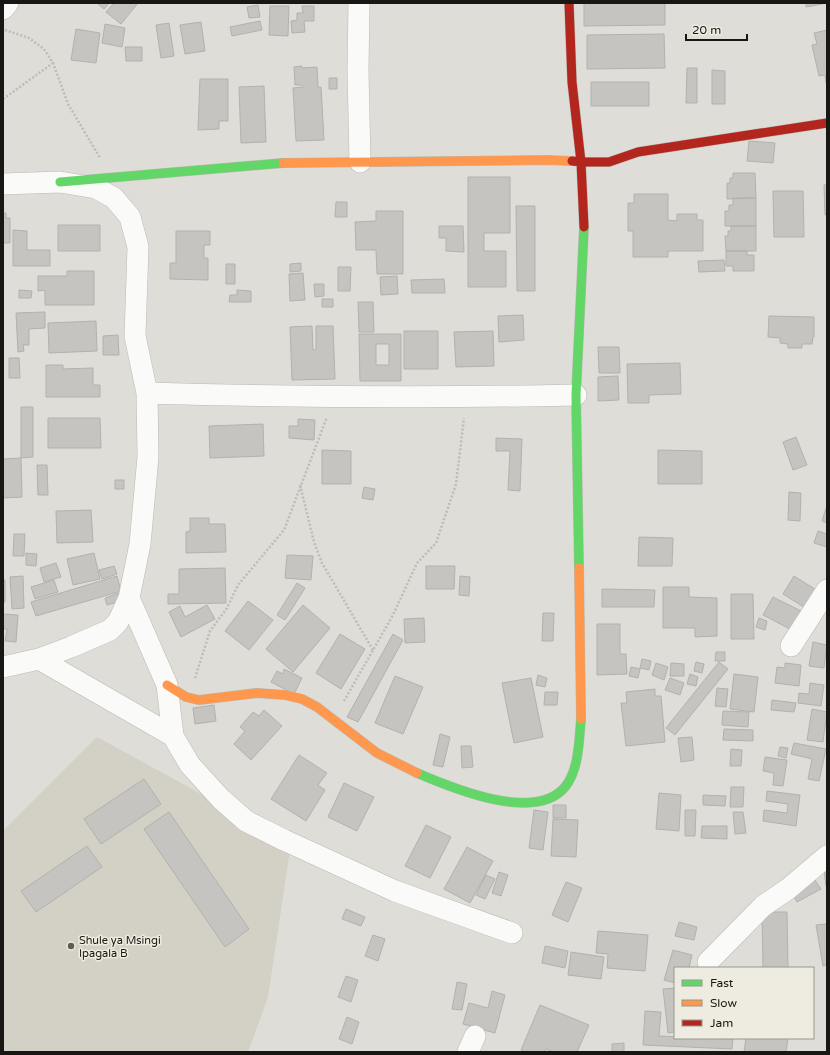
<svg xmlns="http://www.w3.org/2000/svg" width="830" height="1055" viewBox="0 0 830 1055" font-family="'Varela Round',sans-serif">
<rect width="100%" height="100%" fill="#deddd7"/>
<!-- built -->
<path fill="#d3d0c5" d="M97 737 291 843 268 997 248 1052H3V831Z"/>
<!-- building -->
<path fill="#c6c4c0" stroke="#b3b1ad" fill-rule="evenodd" d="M97 3H109L104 9Z
M114 3H138L121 24 106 12Z
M584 3H665V25L584 26Z
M806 3H827L806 7Z
M258 5 260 17 249 18 247 7Z
M270 6H289L288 36 269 35Z
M302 6H314V21H304L305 32 292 33 291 21 297 20V13H303Z
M260 21 262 30 232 36 230 27Z
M201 22 205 51 185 54 180 25Z
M169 23 174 56 161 58 156 25Z
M105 24 125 28 122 47 102 43Z
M76 29 100 33 96 63 71 60Z
M827 30V82L826 83 825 75 819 76 812 45 817 44 814 33Z
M664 34 665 68 587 69V35Z
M125 47H142V61H126Z
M302 66V68L317 67 318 87H321L324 140 296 141 293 88 303 87 302 85H295L294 67Z
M687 68H697V103H686Z
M712 70 725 71V104H712Z
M329 78H337V89H329Z
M200 79H228V121H219V129L198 130Z
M591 82H649V106H591Z
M264 86 266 142 241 143 239 87Z
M749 141 775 143 773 163 747 161Z
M733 173H755L756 198 727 199V183H730V178H733Z
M468 177H510V233H484V251H506V287H468Z
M824 185H827V215H825Z
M773 191H803L804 237H774Z
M634 194H668V220L677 221V214H697V220H703V251H668V257H633V231H628V203H634Z
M733 198H756V226H725V211H729V205H733Z
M336 202H347V217H335Z
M516 206H535V291H517Z
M376 211H403V274H377L376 250H356L355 222 376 221Z
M3 213H6V218H10V243H3Z
M58 225H100V251H58Z
M439 226H463L464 252 446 251V238H439Z
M731 226H756V251H726L725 236H728V231H731Z
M13 230 27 231V250H50V266H13Z
M176 231H210V245H204V258H208V280L170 279V263H176Z
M726 251H747V255H754V271H733V266H726Z
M724 260 725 271 699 272 698 261Z
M301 263V271L290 272V264Z
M226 264H235V284H226Z
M338 267H351L350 291H338Z
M67 271H94V305H45V290L38 291V276H67Z
M303 273 305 300 290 301 289 274Z
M397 276 398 294 381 295 380 277Z
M444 279 445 293H412L411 280Z
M314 284H324V296L315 297Z
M19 290 32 291 31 298H19Z
M237 290 251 291V302H229L230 295H237Z
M322 299H333V307H322Z
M358 302H373L374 332H359Z
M45 312V328L29 329V345H23L24 351 18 352 16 313Z
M523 315 524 340 499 342 498 316Z
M769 316 814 317V337H813L812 344H802V348H788V344L780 343V338L768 337Z
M96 321 97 351 49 353 48 323Z
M312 326 313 350H316V326H333L335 379 292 380 290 327Z
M404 331H438V369H404Z
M493 331 494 366 456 367 454 332Z
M359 334H401V381H360ZM376 344H389V365H376Z
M118 335 119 355H103V336Z
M598 347H619L620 373H599Z
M9 358H19L20 378H9Z
M680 363 681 394 649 395V403H628L627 364Z
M46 365H63V369L93 368V385H100V397H46Z
M618 376 619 400 598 401V377Z
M21 407H33V457L21 458Z
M48 418H100L101 448H48Z
M298 419 315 420 314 440 289 438V426H298Z
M263 424 264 456 210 458 209 426Z
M796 437 807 465 793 470 783 442Z
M496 438 522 439 520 491 508 490 510 451H496Z
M322 450 351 451V484H322Z
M658 450 702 451V484H658Z
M21 458 22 497 3 498V459Z
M37 465H47L48 495H38Z
M115 480H124V489H115Z
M364 487 375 489 373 500 362 498Z
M789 492 801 493 800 521 788 520Z
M826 508 827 509V523L822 521Z
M91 510 93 542 57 543 56 511Z
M190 518H209V524H225L226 552 186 553V532L190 531Z
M818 531 827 534V547L814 543Z
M14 534H25L24 556H13Z
M639 537 673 538 672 566H638Z
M26 553 37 554 36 566 26 565Z
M94 553 100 579 73 585 67 559Z
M287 555 313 556 311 580 285 578Z
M56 563 61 577 44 582 40 568Z
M114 566 117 574 102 579 99 570Z
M426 566H455L454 589H426Z
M225 568 226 603 168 604V594H179V569Z
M23 576 24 608 12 609 10 577Z
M117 576 121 591 36 616 31 602Z
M460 576 470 577 469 596 459 595Z
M794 576 818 591 807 609 783 594Z
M3 580H5V602H3Z
M54 580 58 592 35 599 31 587Z
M297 583 305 588 285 620 277 615Z
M663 587H689V597L717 598V636L695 637V628H663Z
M602 589 655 590 654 607H602Z
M119 593 121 601 107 605 105 598Z
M731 594H753L754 639H731Z
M773 597 803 612 794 631 763 615Z
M248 601 273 620 249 650 225 631Z
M207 605 215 619 181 637 169 612 180 606 185 617Z
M303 605 330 628 293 672 266 649Z
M543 613H554L553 641H542Z
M3 614 18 615 16 642 5 641 7 629H3Z
M424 618 425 642 405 643 404 619Z
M759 618 767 621 765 630 756 627Z
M597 624H620V654H626L627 674 597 675Z
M340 634 365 649 341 689 316 673Z
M393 634 403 640 358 722 347 717Z
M813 642 827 645 824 668 809 666Z
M716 652H725V661H715Z
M642 659 651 661 649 670 640 668Z
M696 662 704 664 702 673 694 671Z
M719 662 728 669 675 735 666 728Z
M656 663 668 667 664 680 652 675Z
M671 663 684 664V676H670Z
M785 663 801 665 799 686 775 683 777 667 785 668Z
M631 667 640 669 638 678 629 676Z
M284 669 302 678 294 694 271 682 277 671 283 674Z
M690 674 698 677 696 686 687 684Z
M734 674 758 677 754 712 730 709Z
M538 675 547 678 545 687 536 685Z
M395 676 423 687 403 734 375 723Z
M531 678 543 737 514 743 502 683Z
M670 678 684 683 680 695 665 690Z
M810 683 824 685 821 706 798 703 799 693 809 694Z
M717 688 728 689 726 707 715 706Z
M655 689V696H661L665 742 626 746 621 703H627L626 692Z
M545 692H558L557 705H544Z
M772 700 796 703 794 712 771 710Z
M214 705 216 721 195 724 193 708Z
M812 709 827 712 823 742 807 740Z
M264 710 282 726 251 760 234 744 245 731 240 727 253 712 259 716Z
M723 711 749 712 748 727 722 725Z
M724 729 753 730V741L723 740Z
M440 734 450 737 443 767 433 765Z
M692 737 694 760 681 762 678 738Z
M794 743 826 749 819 781 808 779 812 759 791 754Z
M461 746H471L473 767 462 768Z
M780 747 788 748 786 758 778 756Z
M731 749 742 750 741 766H730Z
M299 755 327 773 318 785 325 790 306 821 271 799Z
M765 757 787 760 783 786 773 785 774 773 763 771Z
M144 779 161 804 101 844 84 819Z
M344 783 374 797 357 831 328 817Z
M731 787H744L743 807H730Z
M767 791 800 795 796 826 763 821 764 810 787 813 788 804 766 801Z
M659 793 681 795 679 831 656 829Z
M703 795 726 796 725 806 703 805Z
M553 805H566V818H553Z
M534 810 548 812 543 850 529 848Z
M685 810H696L695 836H685Z
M169 812 249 929 225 947 144 829Z
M733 812H743L746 833 735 834Z
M553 819 578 820 576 857 551 856Z
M426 825 451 837 430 878 405 866Z
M702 826H727V839L701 838Z
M87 846 102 867 36 912 21 891Z
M467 847 493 861 470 903 444 889Z
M824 869H827V886H826Z
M499 872 508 875 501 896 492 893Z
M486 875 495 879 485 899 476 895Z
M815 880 821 889 797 902 792 893Z
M566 882 582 888 568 922 552 915Z
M346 909 365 917 361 926 342 919Z
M762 912H787L788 968H763Z
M679 922 697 927 694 940 675 936Z
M827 924V965L823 966 816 925Z
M598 931 648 935 645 971 607 968 608 954 596 953Z
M373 935 385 939 378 961 365 956Z
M545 946 568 951 565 968 542 963Z
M673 950 692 955 689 968H675V983L664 980Z
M571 952 604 957 601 979 568 975Z
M346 976 358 980 351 1002 338 997Z
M457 982 467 984 462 1010 452 1009Z
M675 988V1032L668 1033 663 989Z
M492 991 505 995 495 1033 463 1024 469 1003 488 1008Z
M540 1005 589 1025 577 1052H553L546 1049 545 1052H526L521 1050Z
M645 1011 661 1012 659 1036 733 1039 732 1049 643 1045Z
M347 1017 359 1022 352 1044 339 1039Z
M746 1038H788L786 1052H744Z
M624 1043V1052H612V1044Z"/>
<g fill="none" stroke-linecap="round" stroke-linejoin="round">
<defs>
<path id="street" d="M359 3 358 71 360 162
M3 9 8 3
M3 184 60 182 96 188 114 198 130 217 138 247 135 336 147 393 148 457 140 544 129 598 118 622 110 630 71 647 39 659 3 667
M147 393C290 397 433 398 576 395
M129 598 167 685 173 736 190 765 221 799 246 821 284 840 395 891 512 933
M791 646 827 590
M39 659 173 736
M708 962 763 906 788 889 827 856
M468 1052 475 1036"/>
<path id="fast" d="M60 182 283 163
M579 568 576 395 584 227
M417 773C452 788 535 823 565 787 579 770 579 741 581 719"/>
<path id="slow" d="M283 163 547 160 572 161
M579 568 581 719
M167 685 186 697 199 700 257 693 285 695 302 699 317 707 377 753 417 773"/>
<path id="jam" d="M569 3 572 82 581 162 572 161
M584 227 581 162H609L638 152 827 123"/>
</defs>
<!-- street casing -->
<use href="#street" stroke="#bab9b5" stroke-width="22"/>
<!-- fast casing -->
<use href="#fast" stroke="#bab9b5" stroke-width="10"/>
<!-- slow casing -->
<use href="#slow" stroke="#bab9b5" stroke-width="10"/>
<!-- jam casing -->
<use href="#jam" stroke="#bab9b5" stroke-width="10"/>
<!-- path -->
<path stroke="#bdbcba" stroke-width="2.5" stroke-dasharray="2 2" stroke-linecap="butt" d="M5 30 29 38 44 49 53 63 68 104 100 158
M3 99 53 63
M300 485 314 542 322 563 373 650
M195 678 210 631 227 608 238 585 284 530 327 417
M344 701 393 615 417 563 436 543 456 484 464 418"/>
<!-- street -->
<use href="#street" stroke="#fafaf9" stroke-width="21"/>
<!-- fast -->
<use href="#fast" stroke="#63d668" stroke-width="9"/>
<!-- slow -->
<use href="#slow" stroke="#ff974d" stroke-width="9"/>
<!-- jam -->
<use href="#jam" stroke="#b3261e" stroke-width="9"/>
</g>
<!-- markers -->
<circle fill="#5d5c58" stroke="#eeece1" stroke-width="1.5" cx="71" cy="946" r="4"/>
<g text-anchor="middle" stroke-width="3" stroke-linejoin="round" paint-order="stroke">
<!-- poi labels -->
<g font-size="11" fill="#181713" stroke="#eeece1" text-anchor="start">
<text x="79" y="944">Shule ya Msingi<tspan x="79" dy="13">Ipagala B</tspan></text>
</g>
</g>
<!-- border -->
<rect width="830" height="1055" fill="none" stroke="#181713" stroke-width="8"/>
<!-- legend -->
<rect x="674" y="967" width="140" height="72" fill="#eeece1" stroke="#98978f"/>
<rect x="682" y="980" width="20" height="6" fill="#63d668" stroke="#98978f"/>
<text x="710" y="987" font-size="12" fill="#181713">Fast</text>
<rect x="682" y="1000" width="20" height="6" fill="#ff974d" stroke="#98978f"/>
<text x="710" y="1007" font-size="12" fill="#181713">Slow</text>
<rect x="682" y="1020" width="20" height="6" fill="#b3261e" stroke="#98978f"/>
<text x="710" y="1027" font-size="12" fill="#181713">Jam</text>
<!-- scale -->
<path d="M686 34v6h61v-6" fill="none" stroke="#181713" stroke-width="2"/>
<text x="692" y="34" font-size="12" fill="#181713" stroke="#eeece1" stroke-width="3" paint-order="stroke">20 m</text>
</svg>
